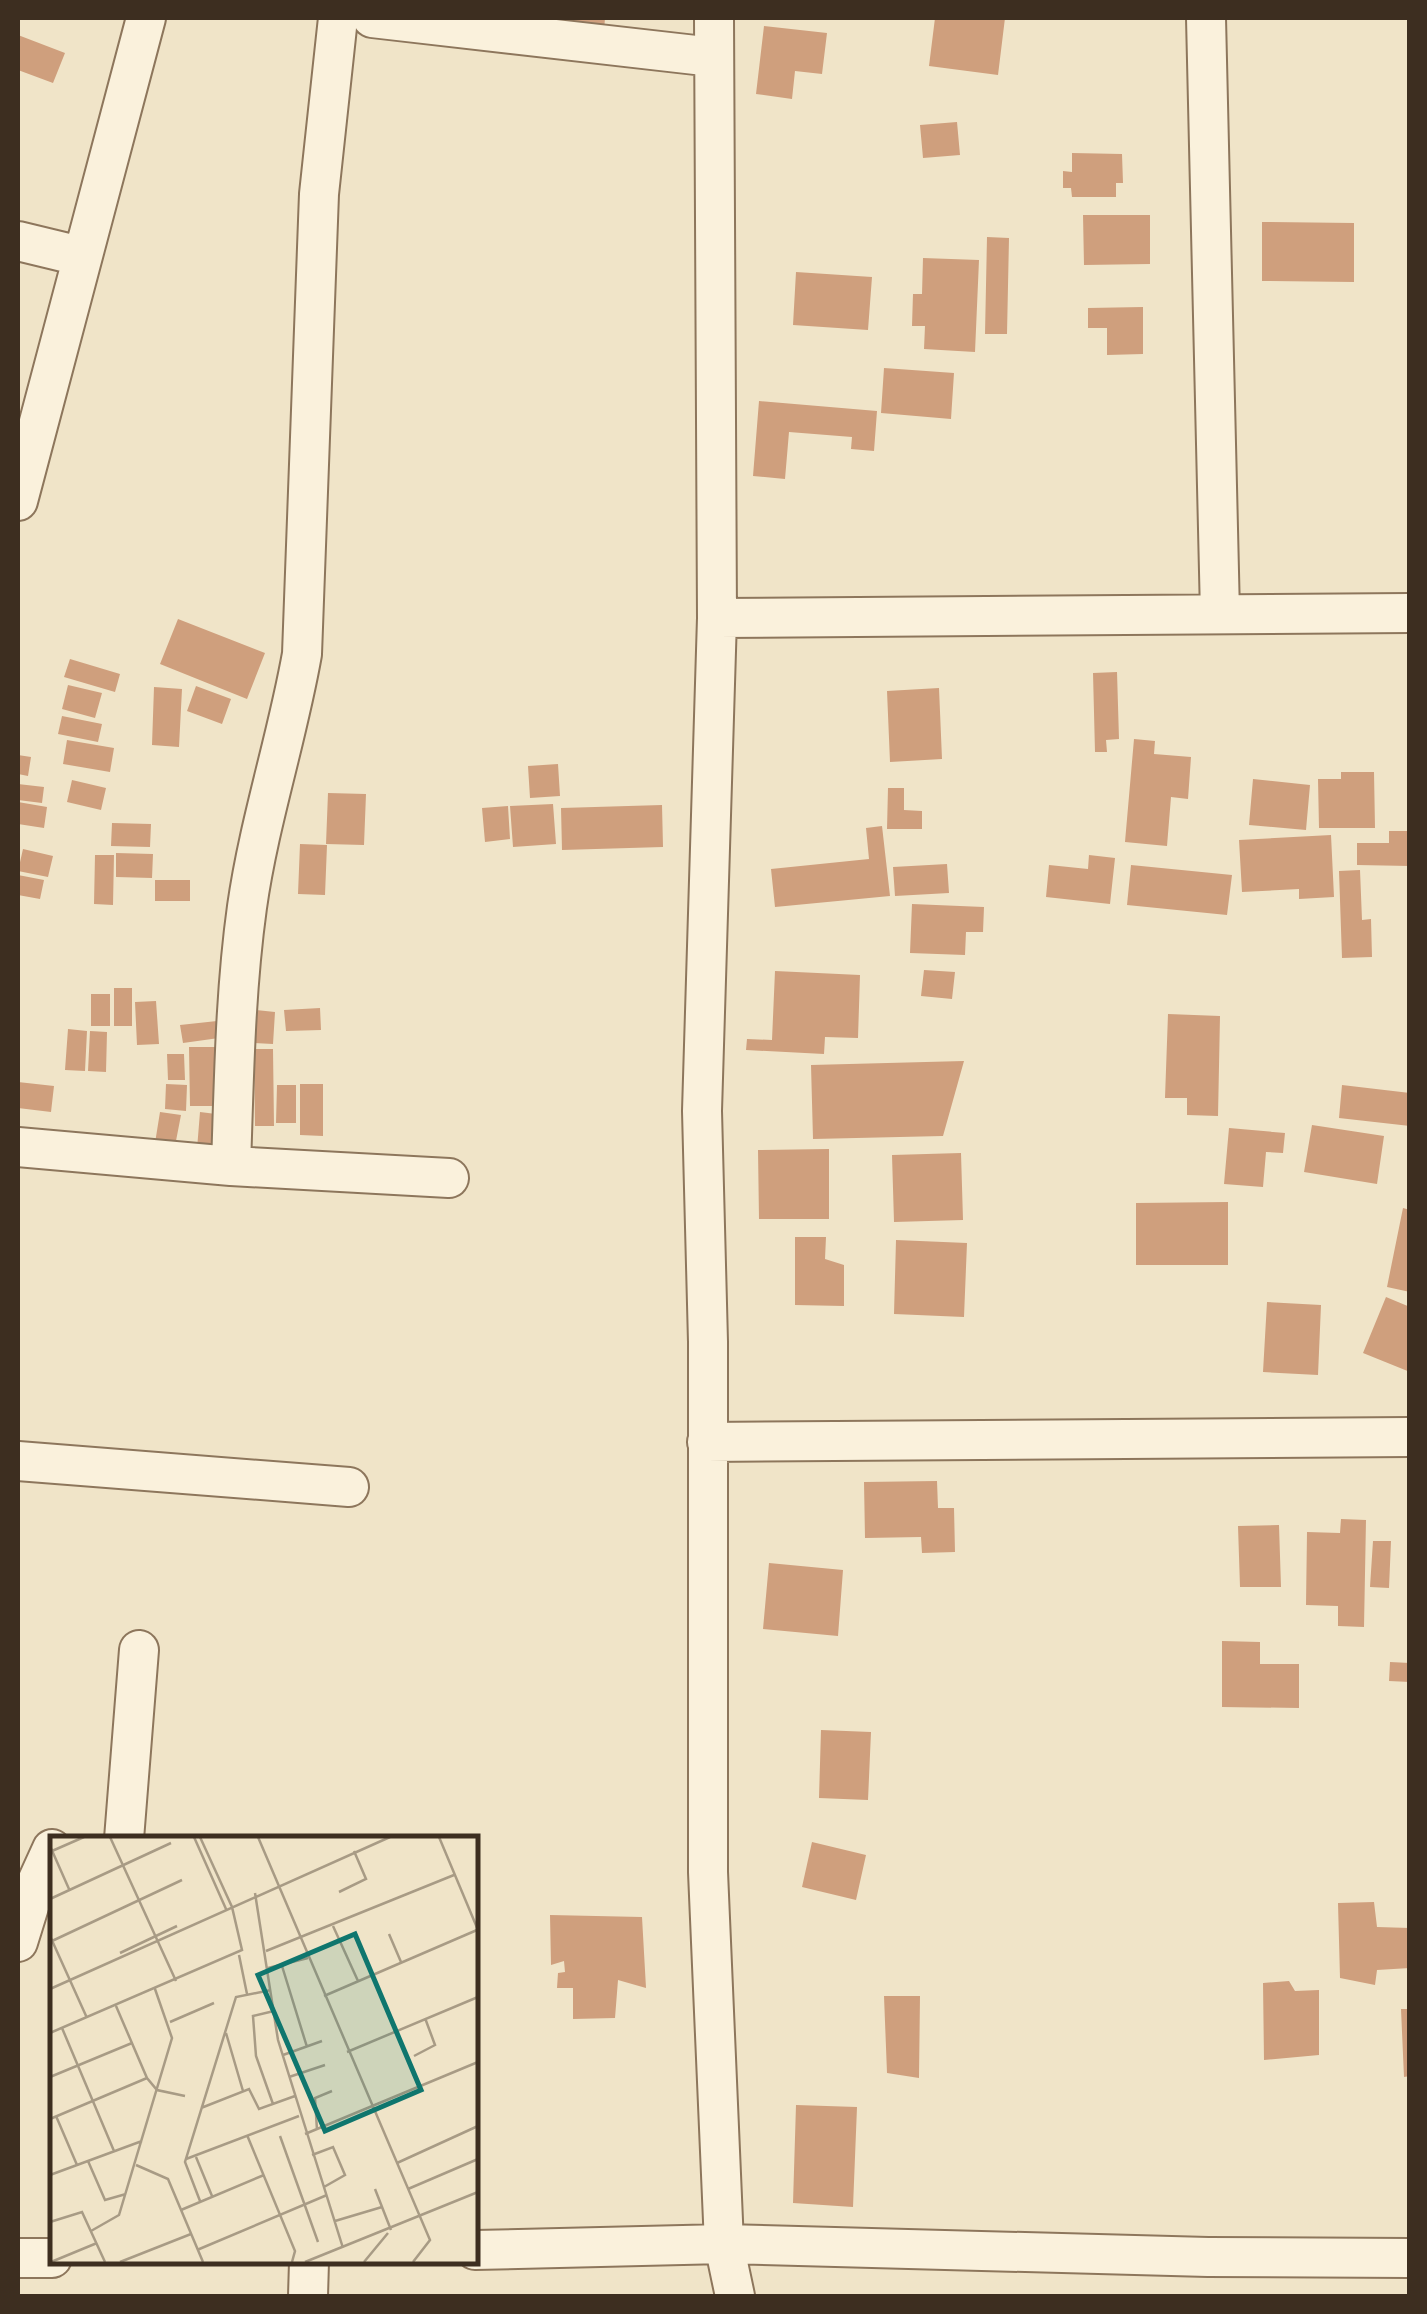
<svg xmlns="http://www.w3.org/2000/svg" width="1427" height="2314" viewBox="0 0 1427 2314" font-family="Literata,serif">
<rect width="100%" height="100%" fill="#f0e4c8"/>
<!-- building -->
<path fill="#cf9f7d" d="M536 18H605L604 31 534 27Z
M935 18H1005L998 75 929 66Z
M764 26 827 33 822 74 795 71 792 99 756 94Z
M18 35 65 53 53 83 18 70Z
M957 122 960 155 923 158 920 125Z
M1072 153 1122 154 1123 183H1116V197H1072L1071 188H1063V171L1072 172Z
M1083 215H1150V264L1084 265Z
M1262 222 1354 223V282L1262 281Z
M987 237 1009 238 1007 334H985Z
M923 258 979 260 975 352 924 349 925 326H912L913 294H922Z
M796 272 872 277 868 330 793 325Z
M1143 307V354L1107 355V328H1088V308Z
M884 368 954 373 951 419 881 413Z
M759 401 877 411 874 451 851 449 852 437 789 432 785 479 753 476Z
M178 619 265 653 247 699 160 664Z
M70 659 120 674 115 692 64 677Z
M1117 672 1119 739 1106 740 1107 752H1095L1093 673Z
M68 685 102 693 95 718 62 709Z
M196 686 231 699 222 724 187 711Z
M154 687 182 689 179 747 152 745Z
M939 688 942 759 890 762 887 691Z
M62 716 102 724 98 742 58 734Z
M1134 739 1155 741 1154 754 1191 757 1188 799 1171 797 1167 846 1125 842Z
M67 740 114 748 110 772 63 764Z
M18 755 31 757 28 776 18 774Z
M558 764 560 796 530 798 528 766Z
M1341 772H1374L1375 828H1319L1318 779H1341Z
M1253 779 1310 785 1306 830 1249 825Z
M72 780 106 788 101 810 67 802Z
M18 784 44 787 42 803 18 800Z
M888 788H904V810L922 811V829H887Z
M328 793 366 794 364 845 326 844Z
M18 802 47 807 44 828 18 824Z
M553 804 556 844 513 847 510 806Z
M662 805 663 847 562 850 561 808Z
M508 806 510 839 485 842 482 808Z
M112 823 151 824 150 847 111 846Z
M882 826 890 896 775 907 771 869 869 859 866 828Z
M1389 831H1410V866L1357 865V843H1389Z
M1331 835 1334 897 1299 899V889L1242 892 1239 840Z
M300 844 327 845 325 895 298 894Z
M23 849 53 856 48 877 18 871Z
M116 853 153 854 152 878 116 877Z
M95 855H114L113 905 94 904Z
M1089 855 1115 858 1110 904 1046 897 1049 865 1088 869Z
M947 864 949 893 895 896 893 867Z
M1131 865 1232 875 1227 915 1127 905Z
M1360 870 1362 920 1371 919 1372 957 1342 958 1339 871Z
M18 875 44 880 40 899 18 895Z
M155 880H190V901H155Z
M912 904 984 907 983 932H966L965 955 910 953Z
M924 970 955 972 952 999 921 996Z
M775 971 860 975 858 1038 825 1037 824 1054 746 1050 747 1039 772 1040Z
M114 988H132V1026H114Z
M91 994H110V1026H91Z
M156 1001 159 1044 137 1045 135 1002Z
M320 1008 321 1030 286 1031 284 1010Z
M256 1010 275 1012 273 1044 254 1043Z
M1168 1014 1220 1016 1218 1116 1187 1115V1098H1165Z
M217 1021 219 1038 183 1043 180 1025Z
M68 1029 87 1031 85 1071 65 1070Z
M90 1031 107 1032 106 1072 88 1071Z
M189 1047H215L216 1106H190Z
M254 1049H273L274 1126H255Z
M167 1054H184L185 1080H168Z
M964 1061 943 1136 813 1139 811 1065Z
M18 1082 54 1086 51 1112 18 1108Z
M166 1084 187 1085 186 1111 165 1109Z
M300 1084H323V1136L300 1135Z
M277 1085H296V1123H276Z
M1342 1085 1410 1093V1126L1339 1118Z
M160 1112 181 1115 175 1146 155 1143Z
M200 1112 224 1115 220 1151 197 1149Z
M1312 1125 1384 1136 1377 1184 1304 1172Z
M1229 1128 1285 1133 1283 1153 1266 1152 1263 1187 1224 1184Z
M829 1149V1219H759L758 1150Z
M961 1153 963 1220 894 1222 892 1155Z
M1228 1202V1265H1136V1203Z
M1403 1208 1410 1210V1292L1387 1287Z
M795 1237H826L825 1259 844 1265V1306L795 1305Z
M896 1240 967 1243 964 1317 894 1314Z
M1386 1297 1410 1307V1372L1363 1353Z
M1267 1302 1321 1305 1318 1375 1263 1372Z
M937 1481 938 1508H954L955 1552 922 1553 921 1537 865 1538 864 1482Z
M1341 1519 1366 1520 1364 1627 1338 1626V1606L1306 1605 1307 1532 1340 1533Z
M1279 1525 1281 1587H1240L1238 1526Z
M1373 1541H1391L1389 1588 1370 1587Z
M769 1563 843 1570 838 1636 763 1629Z
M1222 1641 1260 1642V1664H1299V1708L1222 1707Z
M1390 1662 1410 1663V1682L1389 1681Z
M821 1730 871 1732 868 1800 819 1798Z
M812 1842 866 1855 856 1900 802 1887Z
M1374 1902 1377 1927 1410 1928V1968L1377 1970 1375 1985 1340 1978 1338 1903Z
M550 1915 642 1917 646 1988 618 1980 615 2018 573 2019V1988H557L558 1973 565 1972 564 1961 551 1965Z
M1289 1981 1295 1991 1319 1990V2055L1264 2060 1263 1983Z
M884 1996H920L919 2078 887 2073Z
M1401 2009H1410V2076L1404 2077Z
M796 2105 857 2107 853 2207 793 2203Z"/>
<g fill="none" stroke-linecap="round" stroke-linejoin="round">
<defs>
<path id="street" d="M372 18 713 57
M714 18 717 618 702 1111 708 1342V1872L724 2244 735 2296
M1206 18 1220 614
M18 241 80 256
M18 501 146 18
M717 618 1410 613
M18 1147 231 1166 449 1178
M231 1166C234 1080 235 993 247 907 259 822 287 739 302 654L319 194 338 18
M707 1442 1410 1437
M18 1461 349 1487
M124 1839 139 1650
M18 1942 36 1884 52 1849
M475 2250 724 2244 1208 2257 1410 2258
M18 2258H52
M308 2296 309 2262"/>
</defs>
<!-- street casing -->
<use href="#street" stroke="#8d765c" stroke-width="42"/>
<!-- street -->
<use href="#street" stroke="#faf1dc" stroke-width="38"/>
</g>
<!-- overview -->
<g transform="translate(50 1836)">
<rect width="428" height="428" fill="#f0e4c8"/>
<path fill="none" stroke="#a89b85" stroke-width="2.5" d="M60 1 126 145M144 1 176 73M208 1 380 404 363 426M389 1 428 94M0 10 19 53M2 15 34 1M289 56 316 43 304 15M205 57 228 204 293 412M0 63 121 7M283 90 308 145M339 98 351 126M0 100 37 182M2 105 132 44M216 115 404 39M70 117 127 90M189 119 197 158M232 130 257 211M218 132 258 122M0 153 340 1M274 160 427 94M66 170 97 242 107 254 135 260M120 186 164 167M12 192 64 315M0 197 192 114 182 71 150 1M176 197 193 255M297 216 428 161M233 219 272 205M364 220 385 209 375 182M0 241 82 207M239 241 275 229M223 268 206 220 203 180 224 175M151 272 199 253 209 273 245 260M6 280 27 329M0 283 97 242M267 294 265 262 282 255M255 298 428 226M197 299 245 415 242 426M230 300 268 406M262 319 283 311 295 339 274 351M146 321 162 360M136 323 249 280M38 325 55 364 76 358M347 327 428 290M86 329 118 343 153 426M0 339 92 305M325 353 341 394M358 353 428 323M150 365 135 326 186 161 221 154M131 374 214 339M285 385 332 371M0 386 32 376 55 426M41 395 69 379 122 202 105 153M147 414 277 359M1 426 47 407M70 426 141 398M255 426 428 356M314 426 338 397"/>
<path fill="#0f766e" fill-opacity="0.15" stroke="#0f766e" stroke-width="5" d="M305 98 371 254 275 295 208 139Z"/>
<rect width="428" height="428" fill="none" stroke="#3d2e20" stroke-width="5"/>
</g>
<!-- border -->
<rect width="1427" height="2314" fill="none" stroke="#3d2e20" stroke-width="40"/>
</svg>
